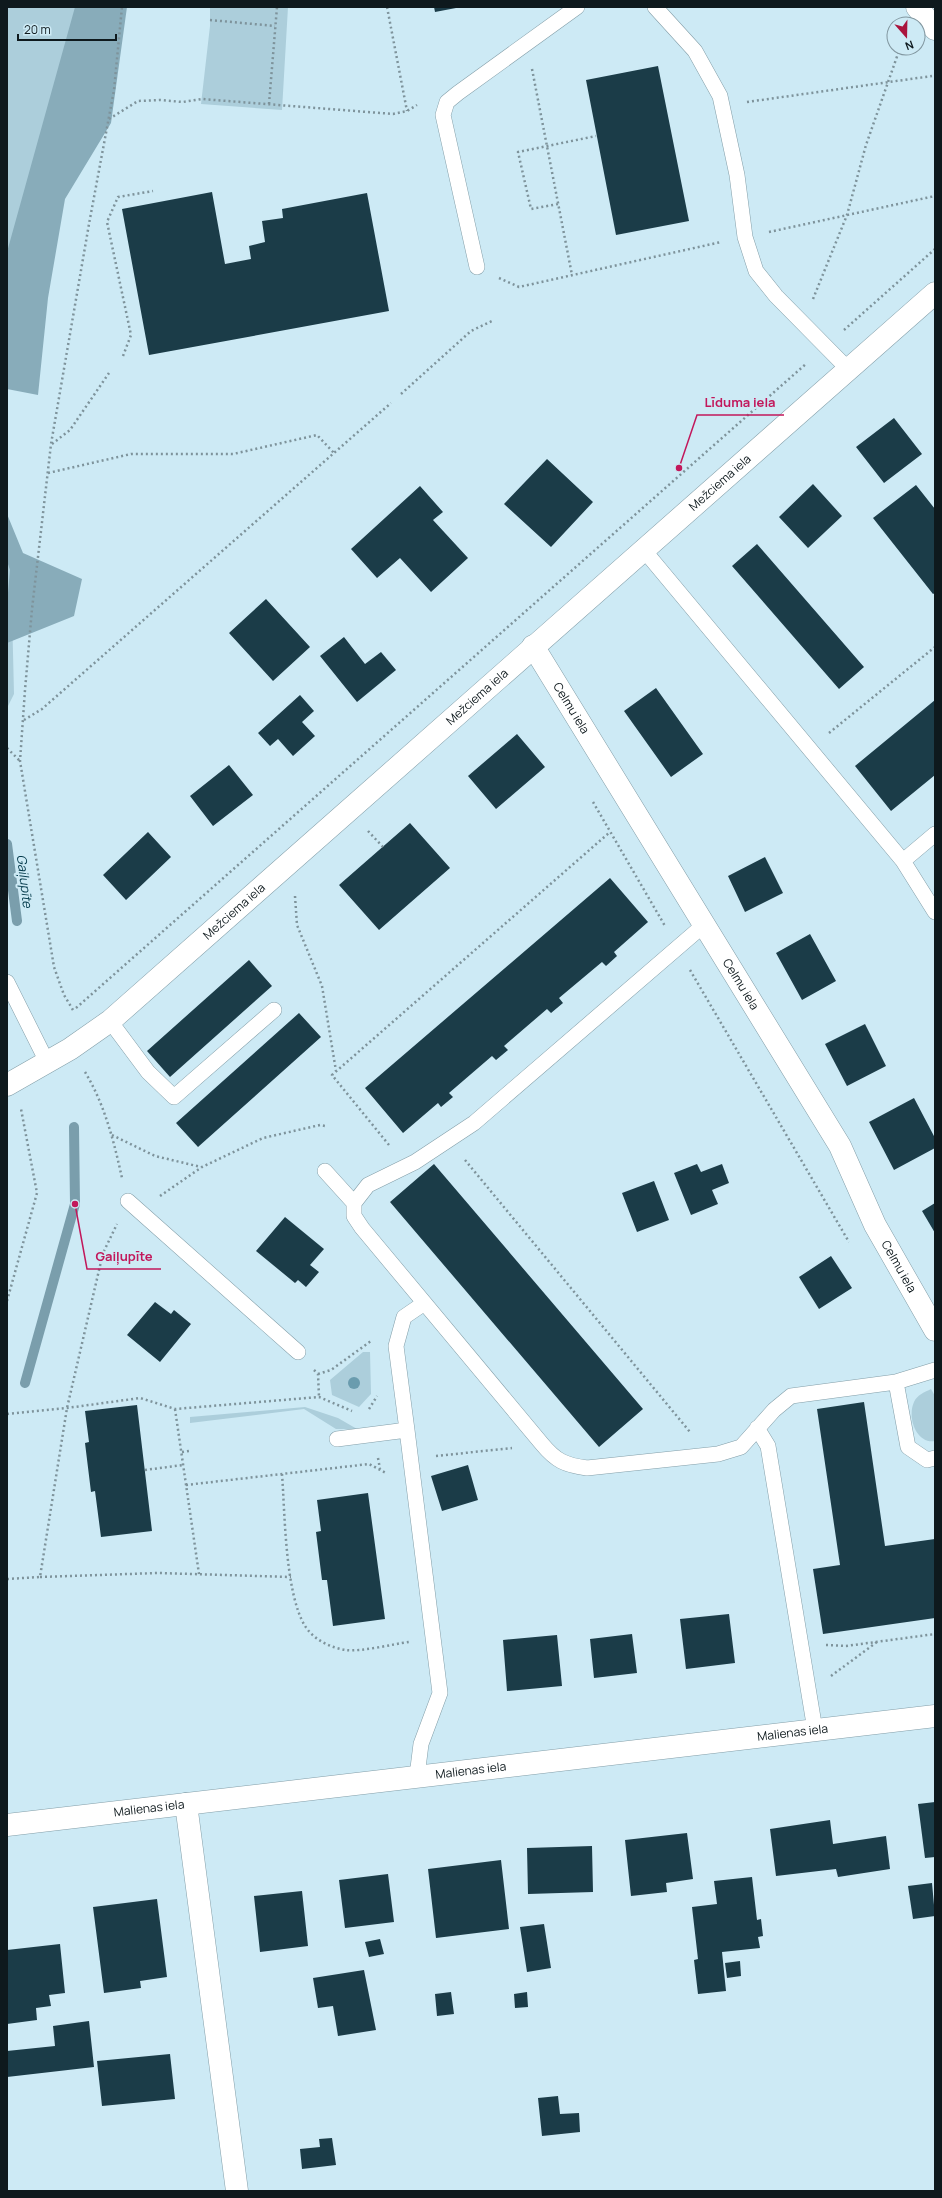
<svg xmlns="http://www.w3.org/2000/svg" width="942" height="2198" viewBox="0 0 942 2198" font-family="Manrope,sans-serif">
<rect width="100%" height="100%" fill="#cdeaf5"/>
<!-- green -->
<path fill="#accedb" d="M7 7H76L7 256Z
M210 7H288L282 110 201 104 210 26Z
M7 558 11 570 14 694 8 706Z
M363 1352H370L371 1394 359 1407 332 1395 330 1380Z
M931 1389 935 1396V1441C916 1444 907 1417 914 1402 917 1395 925 1392 931 1389Z
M305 1407 338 1418 357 1429H336L304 1409 190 1423V1417Z"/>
<!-- forest -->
<path fill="#88acba" d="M75 7H127L111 123 65 199 48 298 38 395 7 389V252Z
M7 514 23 553 82 579 74 616 7 643V604L10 570 7 561Z"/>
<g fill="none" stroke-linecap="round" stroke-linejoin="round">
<!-- stream -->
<path stroke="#7a9eac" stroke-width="10" d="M7 844 17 921
M25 1383 75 1204 74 1127"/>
</g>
<!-- building -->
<path fill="#1b3c48" d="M434 7H456V8L435 12Z
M658 66 689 221 616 235 586 80Z
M212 192 225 264 251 259 249 246 265 242 262 221 283 218 282 209 367 193 389 311 149 355 122 209Z
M894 418 922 454 884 483 856 447Z
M547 459 593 502 551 547 504 504Z
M813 484 842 516 808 548 779 517Z
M916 485 935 509V593L933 594 873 518Z
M420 486 443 512 433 520 468 558 431 592 400 558 377 578 351 549Z
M757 544 864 667 839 689 732 566Z
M266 599 310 647 273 681 229 633Z
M344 637 365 664 381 652 396 670 357 702 320 656Z
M656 688 703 754 671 777 624 711Z
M300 695 314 711 302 722 315 736 293 756 278 739 270 746 258 733Z
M935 700V775L891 811 855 766Z
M517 734 545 767 496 809 468 776Z
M229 765 253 795 213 826 190 796Z
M410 823 450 868 379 930 339 885Z
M148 832 171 857 126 900 103 875Z
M765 857 783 893 745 912 728 876Z
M610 878 648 922 614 952 617 956 606 966 602 962 559 998 563 1003 551 1013 547 1009 504 1046 508 1050 496 1060 492 1056 449 1093 453 1097 441 1107 438 1103 403 1133 365 1088Z
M810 934 836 981 802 1000 776 953Z
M249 960 272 986 170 1077 147 1051Z
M299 1013 321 1037 198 1147 176 1123Z
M865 1024 886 1066 847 1086 825 1044Z
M914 1098 935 1138V1148L894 1170 869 1122Z
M434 1164 643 1409 599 1447 390 1202Z
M697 1164 701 1172 722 1164 729 1183 712 1190 718 1204 691 1215 674 1173Z
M654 1181 669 1220 637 1232 622 1193Z
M935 1203V1233L922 1211Z
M285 1217 324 1249 310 1265 319 1272 306 1287 298 1280 295 1283 256 1251Z
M831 1256 852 1288 819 1309 799 1277Z
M155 1302 171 1314 174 1310 191 1324 160 1362 127 1335Z
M864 1402 885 1546 935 1539V1618L823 1634 813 1569 840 1565 817 1409Z
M137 1405 152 1531 101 1537 95 1491 91 1492 85 1443 89 1442 85 1411Z
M468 1465 478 1500 442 1511 431 1476Z
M368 1493 385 1619 333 1626 327 1580H322L316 1532 321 1531 317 1500Z
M729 1614 735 1663 686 1669 680 1619Z
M632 1634 637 1673 594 1678 590 1639Z
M557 1635 562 1686 507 1691 503 1640Z
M935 1802V1857L925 1858 918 1804Z
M830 1820 833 1844 886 1836 890 1869 838 1877 836 1869 776 1876 770 1829Z
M687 1833 693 1879 666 1883 667 1892 631 1896 625 1840Z
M592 1846 593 1892 528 1894 527 1848Z
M501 1860 509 1929 436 1938 428 1869Z
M388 1874 394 1922 345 1928 339 1880Z
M752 1877 757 1920 761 1919 763 1936 758 1937 760 1948 722 1952 726 1991 698 1994 694 1960 698 1959 692 1907 717 1904 714 1881Z
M932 1883 935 1916 913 1919 908 1886Z
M302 1891 308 1946 260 1952 254 1896Z
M157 1899 167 1977 140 1981 141 1988 104 1993 93 1907Z
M544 1924 551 1968 527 1972 520 1927Z
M380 1939 384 1954 369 1957 365 1942Z
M60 1944 65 1993 49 1995 51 2006 36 2008 37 2020 7 2024V1950Z
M740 1961 741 1976 727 1978 725 1963Z
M364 1970 376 2030 338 2036 333 2006 318 2008 313 1978Z
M451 1992 454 2014 437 2016 435 1994Z
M527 1992 528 2007 515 2008 514 1994Z
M89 2021 94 2067 7 2077V2051L55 2046 53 2026Z
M170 2054 175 2099 102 2106 97 2061Z
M558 2096 560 2114 579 2113 580 2132 542 2136 538 2098Z
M332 2138 336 2165 302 2169 300 2149 320 2147 319 2139Z"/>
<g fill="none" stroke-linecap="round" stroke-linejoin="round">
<defs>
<path id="service" d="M655 7 695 51 720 96 737 175 745 237 756 271 776 296 848 369
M477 267 443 115 447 102 458 93 577 7
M643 549 903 861 935 912
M903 861 935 834
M705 924 474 1123 415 1162 368 1185 354 1203V1216L362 1228 542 1444C556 1461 565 1465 587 1468L718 1454 741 1447 774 1410 791 1396 896 1382 935 1370
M7 982 47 1062
M110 1021 148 1072 174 1097 274 1010
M325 1171 354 1203
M128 1201 298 1352
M896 1382 908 1447 927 1460 935 1458
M757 1428 768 1446 815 1730
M407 1430 396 1346 404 1317 423 1304
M337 1439 407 1430 440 1693 421 1744 417 1776"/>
<g id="minor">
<path d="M917 7 935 29"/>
<path id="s1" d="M533 646 840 1146 875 1225 935 1330"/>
<path id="s2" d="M7 1085 70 1049 110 1021 935 293"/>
<path d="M186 1804 237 2191"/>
</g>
<g id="tertiary">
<path id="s3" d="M7 1825 935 1716"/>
</g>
</defs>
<!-- service casing -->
<use href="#service" stroke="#839ea8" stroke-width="16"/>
<!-- minor casing -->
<use href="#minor" stroke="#839ea8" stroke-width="23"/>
<!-- tertiary casing -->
<use href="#tertiary" stroke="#839ea8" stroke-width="23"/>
<!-- path -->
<path stroke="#7e939b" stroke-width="2.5" stroke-dasharray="2 3" stroke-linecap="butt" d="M387 7 407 111
M210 20 275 26
M532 69 572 275
M747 102 932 76
M269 104 277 7
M109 119 138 101 160 100 183 102 202 99 393 114 407 111 417 105
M558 204 531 209 518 152 596 136
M769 232 935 196
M499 278 519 287 721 242
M813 299 847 215 866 145 900 48
M844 330 935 249
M123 356 131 335 107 222 118 197 153 191
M401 394 471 331 494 320
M52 444 70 430 109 373
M48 473 131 454H233L317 435 334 453
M24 720 42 709 391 403
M829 733 935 647
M7 748 20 761
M593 802 665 926
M368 831 383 847
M295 896 297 925 322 986 336 1071
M690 970 849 1242
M76 1008 807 363
M73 1010 64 995 54 967 20 761 25 690 32 609 51 444 89 224 114 90 122 7
M85 1072C105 1105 114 1142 122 1178
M112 1135 155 1156 201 1167
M389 1145 332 1075 610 832
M465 1160 690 1432
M160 1196 202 1167 263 1138 320 1125 325 1126
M7 1301 37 1193 21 1109
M314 1370 318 1374 319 1397
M318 1374 331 1370 371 1341
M175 1409 199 1574
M369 1409 377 1396
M7 1414 67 1408 140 1398 175 1409 319 1397 352 1411
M182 1452 189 1451
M436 1456 512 1448
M378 1458 380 1469
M145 1470 183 1465
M282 1474C285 1514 285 1593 305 1626 314 1640 331 1648 346 1650 362 1652 393 1644 409 1642
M186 1485 369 1464 386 1473
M40 1577 158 1573 291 1577
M7 1579 40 1577 67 1408 103 1253 117 1224
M826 1645 846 1646 935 1634
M831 1676 877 1642"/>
<!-- service -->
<use href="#service" stroke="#fff" stroke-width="15"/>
<!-- minor -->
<use href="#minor" stroke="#fff" stroke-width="22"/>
<!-- tertiary -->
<use href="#tertiary" stroke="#fff" stroke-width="22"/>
</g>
<!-- trees -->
<circle fill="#6a9cae" cx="354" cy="1383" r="6"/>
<g text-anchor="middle" stroke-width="4" stroke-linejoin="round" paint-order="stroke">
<!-- street labels -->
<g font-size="12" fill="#0e191d" stroke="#cdeaf5">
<text dy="4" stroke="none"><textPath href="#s2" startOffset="935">Mežciema iela</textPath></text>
<text dy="4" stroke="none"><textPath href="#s2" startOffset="611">Mežciema iela</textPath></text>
<text dy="4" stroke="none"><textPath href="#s1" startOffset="73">Celmu iela</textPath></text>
<text dy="4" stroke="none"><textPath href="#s2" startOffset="287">Mežciema iela</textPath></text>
<text dy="4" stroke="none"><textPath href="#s1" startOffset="397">Celmu iela</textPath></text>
<text dy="4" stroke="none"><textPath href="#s1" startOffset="721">Celmu iela</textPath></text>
<text dy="4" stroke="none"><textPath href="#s3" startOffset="791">Malienas iela</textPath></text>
<text dy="4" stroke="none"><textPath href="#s3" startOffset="467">Malienas iela</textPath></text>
<text dy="4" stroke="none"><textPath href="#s3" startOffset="143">Malienas iela</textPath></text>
</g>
<!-- water labels -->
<g font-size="13" font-style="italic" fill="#02394a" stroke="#cdeaf5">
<text transform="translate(25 881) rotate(83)" y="5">Gaiļupīte</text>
</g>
</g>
<!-- callouts -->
<path fill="none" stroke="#c2185b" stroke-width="1.5" d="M679 468L697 415H784M75 1204L87 1269H161"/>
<g fill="#c2185b" stroke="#cdeaf5" stroke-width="1.5">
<circle cx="679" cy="468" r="4"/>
<circle cx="75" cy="1204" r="4"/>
</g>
<g font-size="13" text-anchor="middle" font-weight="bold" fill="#c2185b" stroke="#cdeaf5" stroke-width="4" stroke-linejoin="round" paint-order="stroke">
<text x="740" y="407">Līduma iela</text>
<text x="124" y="1261">Gaiļupīte</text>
</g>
<!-- border -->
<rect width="942" height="2198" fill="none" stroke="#0e191d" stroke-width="16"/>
<!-- north arrow -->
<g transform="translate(906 36) rotate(160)"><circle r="19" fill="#cdeaf5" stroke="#81969f"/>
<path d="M0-3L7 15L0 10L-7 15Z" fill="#aa143d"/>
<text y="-6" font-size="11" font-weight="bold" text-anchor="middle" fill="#0e191d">N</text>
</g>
<!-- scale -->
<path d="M18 34v6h98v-6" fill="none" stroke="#0e191d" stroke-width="2"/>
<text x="24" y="34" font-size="12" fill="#0e191d" stroke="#cdeaf5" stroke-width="3" paint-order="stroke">20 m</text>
</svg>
